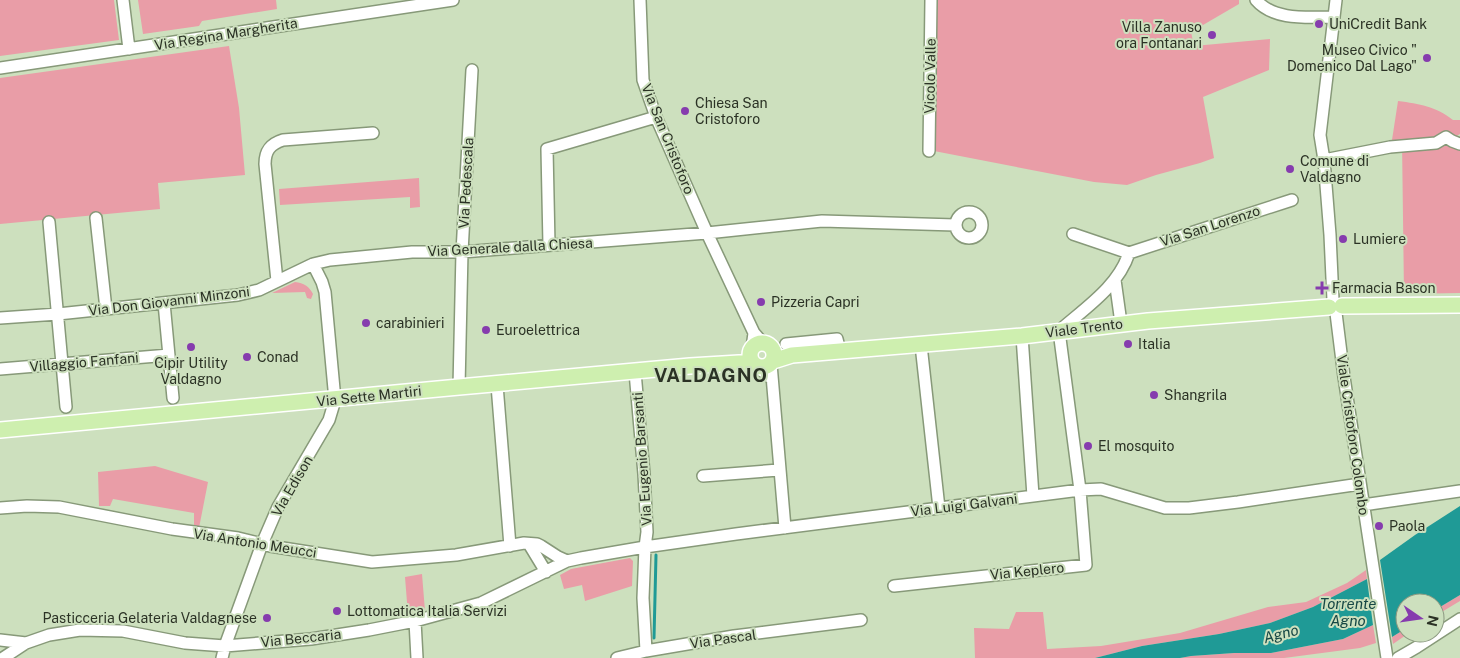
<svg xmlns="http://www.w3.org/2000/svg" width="1460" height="658" viewBox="0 0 1460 658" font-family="'Public Sans',sans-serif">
<rect width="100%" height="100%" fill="#cde0be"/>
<!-- green -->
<path fill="#e99da7" d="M0 0H114L119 40 0 56Z
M138 0H276L277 9 202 21 199 26 143 34Z
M937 0H1239V4L1191 32 1194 46 1270 39 1269 70 1203 97 1214 158 1200 163 1156 175 1127 185 1094 182 934 151Z
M229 46 239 108 245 175 158 183 160 209 0 224V78Z
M1398 101C1420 104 1435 106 1453 120H1460V134L1455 137 1460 139V293L1404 294 1402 141 1392 140Z
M419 178 420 207 410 208V197L280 205 279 189Z
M295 282C304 283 309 286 313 294L311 299 307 298 305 292 272 293Z
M155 466 208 482 199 528 194 525V513L113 499 110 506H99L98 472Z
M630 558 633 561 632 586 585 601 582 585 564 589 560 575 571 569Z
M1366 570 1367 579 1313 607 1270 623 1219 634 1142 646 1095 658H975L974 628 1009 629 1016 612H1043L1047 649 1101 646 1180 633 1268 607 1306 602 1347 583Z
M422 574 425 611 408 615 405 577Z
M1460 595V601L1435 616V610Z
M1373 625 1376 643 1360 648 1284 658H1180L1191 656 1234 653H1271L1343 639Z
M1405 629V633H1409L1393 644 1392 637Z"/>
<!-- water -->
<path fill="#1f9a96" d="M1460 506V595L1435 610V603H1405V629L1392 637 1380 560 1415 535Z
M1367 579 1373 625 1343 639 1271 653H1234L1191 656 1180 658H1095L1142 646 1219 634 1270 623 1313 607Z"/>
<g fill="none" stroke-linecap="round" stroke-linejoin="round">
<!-- stream -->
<path stroke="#1f9a96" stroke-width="3" d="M654 638 656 555"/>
<defs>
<path id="minor" d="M123 0 129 49
M640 0 643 80 656 117 707 233 754 333 763 343
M1256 0C1274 21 1308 17 1333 17
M0 68 453 0
M929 151 931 0
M1324 160 1390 147 1436 143 1446 137 1452 141 1460 144
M956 225a13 13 0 1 1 26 0a13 13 0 1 1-26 0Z
M96 218 106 309
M49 222 66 407
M1073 234 1129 253
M549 245 547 149 656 117
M1129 253 1292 200
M313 264 330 260 412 252H462L707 233 822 221 955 225
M1115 280 1121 323
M277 281 265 164C265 151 270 144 283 140L373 133
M1333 300 1330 235 1324 160 1320 135 1336 0
M164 303 173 398
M1336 313 1344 377 1387 658
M0 318 58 314 238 295 259 290 313 264 322 282 325 292 335 400 329 420 278 507 262 544 225 646 222 658
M1022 336 1033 496
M786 344 837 339 840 351
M921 345 939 508
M752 348 754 333
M771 364 785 528
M759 368 772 379
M0 369 169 355
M635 372 644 474 647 532 645 547 643 598 646 651
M497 385 510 546
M459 387 462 252 472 70
M703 476 779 470
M1363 505 1460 491
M0 508 27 506 59 507 172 529 238 538 270 546 372 562 456 555 524 543 537 544 541 546 558 557 567 561
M529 544 546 572
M894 586 1086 565 1080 490 1059 331C1085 308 1118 287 1129 253
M415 621 417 658
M0 640 26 643
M3 658 26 643 49 635 80 630 123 631 185 643 225 646 311 639 369 630 415 621 481 603 567 561 581 558 645 547 736 534 1080 490 1101 489 1165 508H1189L1238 502 1360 484
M617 658 646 651 734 636 861 620
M1398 658 1417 647 1460 619"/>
<path id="major" d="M1342 306 1460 305
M750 355a12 12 0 1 1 24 0a12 12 0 1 1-24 0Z
M773 361 792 355 1022 336 1148 321 1329 307
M0 430 459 387 690 366 739 363H753"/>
</defs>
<!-- minor casing -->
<use href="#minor" stroke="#879979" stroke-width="14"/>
<!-- major casing -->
<use href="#major" stroke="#fff" stroke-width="18"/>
<!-- minor -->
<use href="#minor" stroke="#fff" stroke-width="11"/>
<!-- major -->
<use href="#major" stroke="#ceefaf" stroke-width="15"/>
</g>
<!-- markers -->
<g fill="#863cae" stroke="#cde0be" stroke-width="2">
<circle cx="1319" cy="24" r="5"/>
<circle cx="1212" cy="35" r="5"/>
<circle cx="1427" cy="58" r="5"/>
<circle cx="685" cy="111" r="5"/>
<circle cx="1290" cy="169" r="5"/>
<circle cx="1343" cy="239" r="5"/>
<path d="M1319.5 280.5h5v5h5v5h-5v5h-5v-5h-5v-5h5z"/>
<circle cx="761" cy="302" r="5"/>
<circle cx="366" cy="323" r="5"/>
<circle cx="486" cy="330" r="5"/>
<circle cx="1128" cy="344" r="5"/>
<circle cx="191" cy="347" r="5"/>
<circle cx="247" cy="357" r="5"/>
<circle cx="1154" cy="395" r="5"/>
<circle cx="1088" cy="446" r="5"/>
<circle cx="1379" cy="526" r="5"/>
<circle cx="337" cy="611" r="5"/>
<circle cx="267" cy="618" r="5"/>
</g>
<g text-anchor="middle" stroke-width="4" stroke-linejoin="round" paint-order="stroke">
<!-- poi labels -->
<g font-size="14" fill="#2b3225" stroke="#cde0be" text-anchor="start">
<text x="1329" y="29">UniCredit Bank</text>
<text x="1202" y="32" text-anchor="end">Villa Zanuso<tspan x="1202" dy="16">ora Fontanari</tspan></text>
<text x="1417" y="55" text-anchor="end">Museo Civico "<tspan x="1417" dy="16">Domenico Dal Lago"</tspan></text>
<text x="695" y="108">Chiesa San<tspan x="695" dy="16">Cristoforo</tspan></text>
<text x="1300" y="166">Comune di<tspan x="1300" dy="16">Valdagno</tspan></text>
<text x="1353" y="244">Lumiere</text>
<text x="1332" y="293">Farmacia Bason</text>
<text x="771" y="307">Pizzeria Capri</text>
<text x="376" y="328">carabinieri</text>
<text x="496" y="335">Euroelettrica</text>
<text x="1138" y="349">Italia</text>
<text x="257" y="362">Conad</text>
<text x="191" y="368" text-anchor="middle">Cipir Utility<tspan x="191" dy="16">Valdagno</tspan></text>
<text x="1164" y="400">Shangrila</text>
<text x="1098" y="451">El mosquito</text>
<text x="1389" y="531">Paola</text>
<text x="347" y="616">Lottomatica Italia Servizi</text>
<text x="257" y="623" text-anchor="end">Pasticceria Gelateria Valdagnese</text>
</g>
<!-- street labels -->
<g font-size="14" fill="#2b3225" stroke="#cde0be">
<text transform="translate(226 34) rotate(-9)" y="5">Via Regina Margherita</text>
<text transform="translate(930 76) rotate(-89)" y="5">Vicolo Valle</text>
<text transform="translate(668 139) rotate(68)" y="5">Via San Cristoforo</text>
<text transform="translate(466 183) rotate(-87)" y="5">Via Pedescala</text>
<text transform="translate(1210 226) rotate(-18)" y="5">Via San Lorenzo</text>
<text transform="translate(510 247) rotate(-3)" y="5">Via Generale dalla Chiesa</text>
<text transform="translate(169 301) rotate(-7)" y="5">Via Don Giovanni Minzoni</text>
<text transform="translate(1084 328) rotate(-7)" y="5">Viale Trento</text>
<text transform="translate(84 362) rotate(-5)" y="5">Villaggio Fanfani</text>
<text transform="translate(369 396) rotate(-6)" y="5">Via Sette Martiri</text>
<text transform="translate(1353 435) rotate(82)" y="5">Viale Cristoforo Colombo</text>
<text transform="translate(642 459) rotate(-94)" y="5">Via Eugenio Barsanti</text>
<text transform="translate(292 486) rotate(-60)" y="5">Via Edison</text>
<text transform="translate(964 505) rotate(-7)" y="5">Via Luigi Galvani</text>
<text transform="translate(255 543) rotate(9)" y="5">Via Antonio Meucci</text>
<text transform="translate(1027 571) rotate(-6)" y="5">Via Keplero</text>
<text transform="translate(301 638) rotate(-6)" y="5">Via Beccaria</text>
<text transform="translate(723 639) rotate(-8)" y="5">Via Pascal</text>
</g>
<!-- water labels -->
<g font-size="15" font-style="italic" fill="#164745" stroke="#cde0be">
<text x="1348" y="609">Torrente<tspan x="1348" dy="17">Agno</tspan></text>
<text transform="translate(1281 634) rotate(-14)" y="5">Agno</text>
</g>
<!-- district labels -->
<g font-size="19" font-weight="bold" letter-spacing="1" fill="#2b3225" stroke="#cde0be">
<text x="711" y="382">VALDAGNO</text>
</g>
</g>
<!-- north arrow -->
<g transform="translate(1420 618) rotate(103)"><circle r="24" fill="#cde0be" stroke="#8c9a81"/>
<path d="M0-4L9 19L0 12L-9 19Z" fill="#863cae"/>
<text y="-8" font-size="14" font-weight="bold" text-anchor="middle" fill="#2b3225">N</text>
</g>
</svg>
